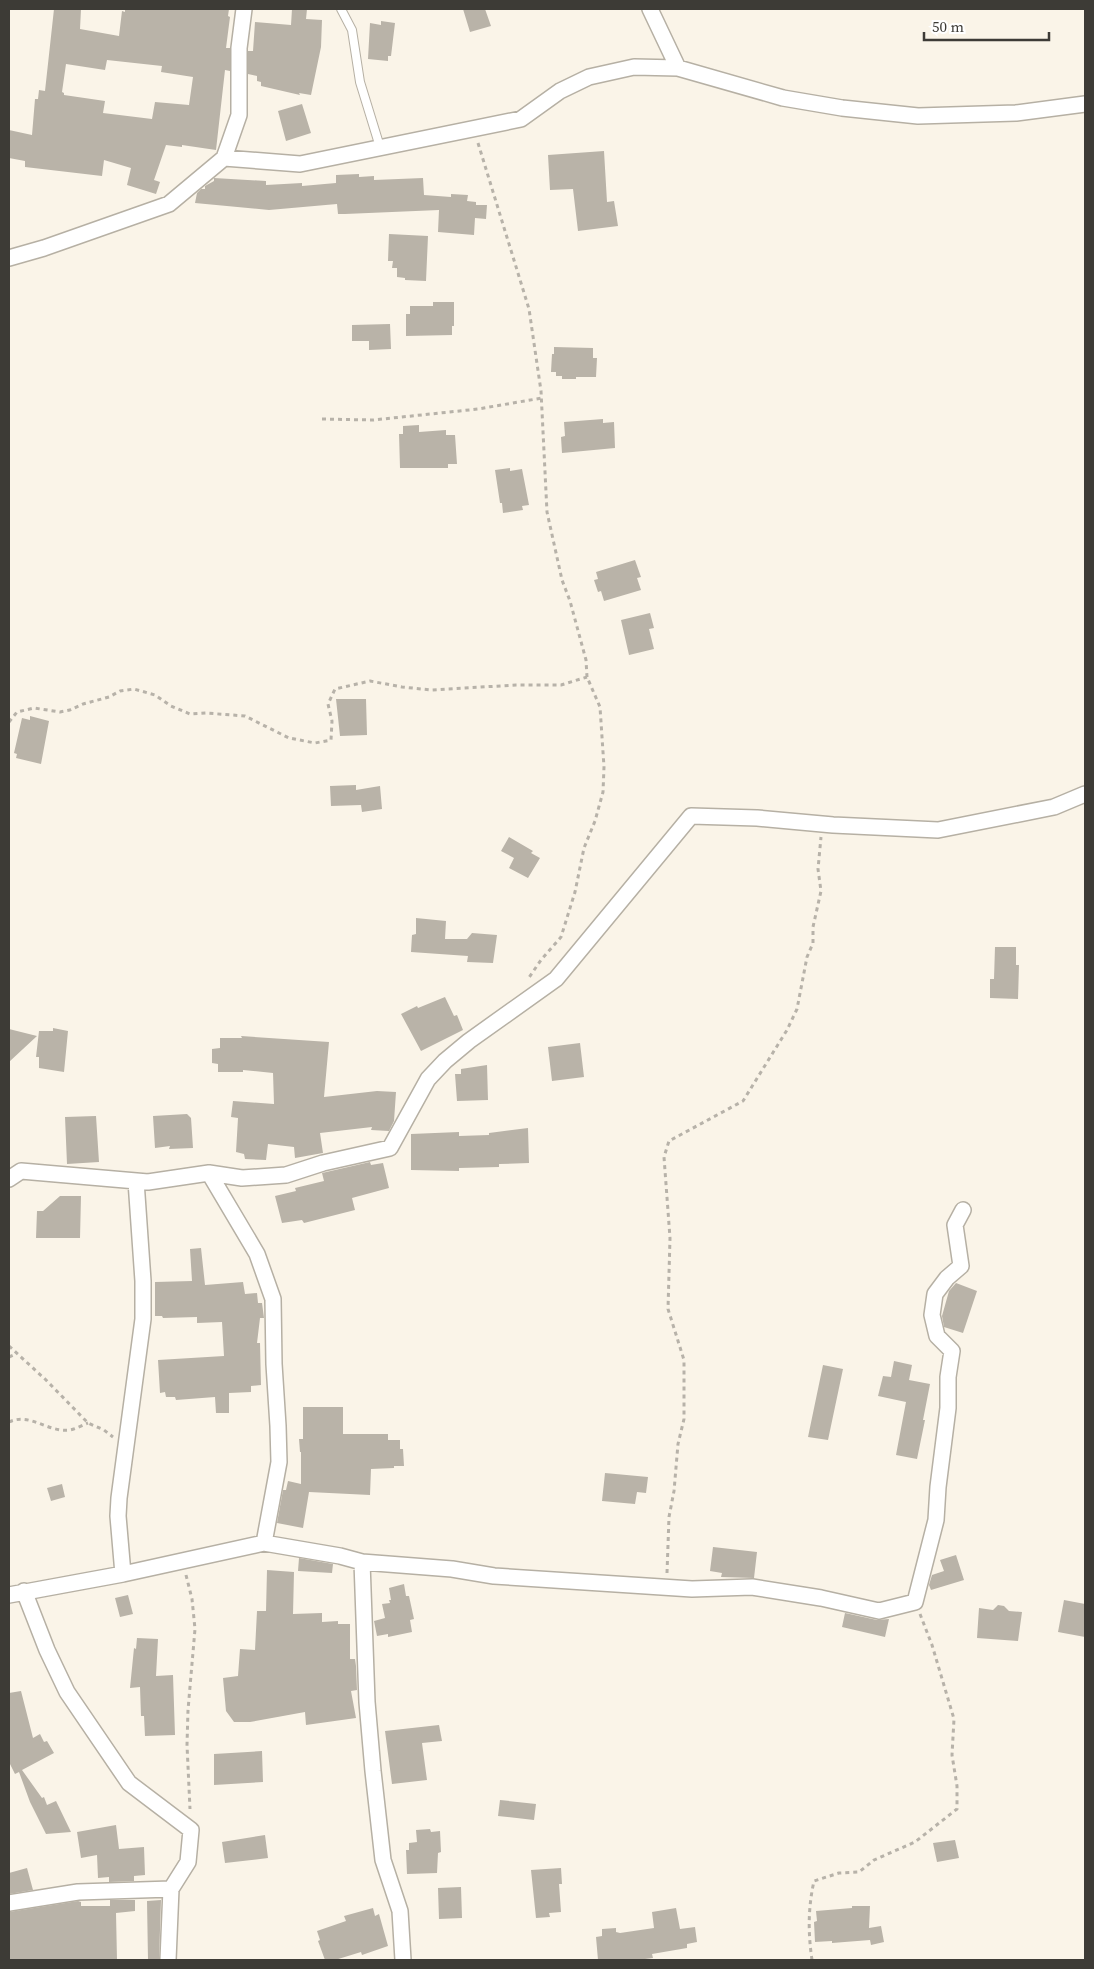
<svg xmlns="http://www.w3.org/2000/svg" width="1094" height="1969" viewBox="0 0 1094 1969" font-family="'Source Serif 4',serif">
<rect width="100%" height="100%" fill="#faf4e8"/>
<!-- building -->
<path fill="#b9b3a8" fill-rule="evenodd" d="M54 9H81L80 29 119 36 122 11 125 12V9H229L228 16 230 17 226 48H230V71L225 70 216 150 182 145V147L166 145 154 180 160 182 156 194 127 185 131 168 104 160 102 176 25 167V161L9 158V130L32 135 35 99H38L39 90 45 91ZM107 60 162 66 161 72 193 77 189 105 155 102 152 119 103 113 105 101 64 95V93L62 92 66 64 105 70Z
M292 9H307L306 19 322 20 321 47 311 95 299 93 300 95 261 86V82L257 81V76L248 74V51H253L255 22 291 25Z
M463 9H485L491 26 470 32Z
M381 21 395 23 391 56H388V61L368 59 370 23 381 25Z
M302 104 311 133 286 141 278 111Z
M604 151 607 202 614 201 618 226 578 231 573 189 550 190 548 155Z
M359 174V177L374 176V180L423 178 424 195 451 197V194L468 195 467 201 476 202V205H487L486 219 475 218 474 235 438 232 439 210 345 214H338L337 204 269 210 195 203 197 193 201 189H205V186L214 181V178L266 181V185L302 183V186L336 183V175Z
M389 234 428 236 426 281 405 280V278L397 277V268H392L393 261H388Z
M433 302H454V326H452V335L406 336V314H410V306H433Z
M390 324 391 349 369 350V341H352V325Z
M554 347 593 348V358H597L596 377H576V379H562V376H556V372H551L552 354H554Z
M603 419V423L614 422 615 448 562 453 561 437 565 436 564 422Z
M419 425V432L446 430V435H455L457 464H448V468H400L399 434H403V426Z
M510 468V471L522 469 529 505 522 506 523 510 503 513 502 503H500L495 470Z
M635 560 641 577 637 578 641 590 604 601 601 591 598 592 594 580 598 579 596 572Z
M650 613 654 628 649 629 654 649 629 655 621 620Z
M336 699H366L367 735 340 736Z
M30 716 49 721 41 764 16 758 17 754 14 753 22 718 30 720Z
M356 785V790L380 786 382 809 362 812 361 805 331 806 330 786Z
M509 837 533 851 531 853 540 858 528 878 509 868 514 858 501 851Z
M416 918 446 921 445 939H467L472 933 497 935 493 963 467 962 468 956 411 952 412 935 416 934Z
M995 947H1016V965H1019L1018 999 990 998V979H994Z
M445 997 454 1016 457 1015 463 1030 421 1051 401 1014 417 1006 418 1008Z
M53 1028 68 1031 64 1072 39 1068V1057H36L39 1031H53Z
M9 1029 37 1036 9 1062Z
M241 1036 329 1042 324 1097 377 1091 396 1092 394 1121 389 1131 371 1130 372 1127 320 1133 323 1153 295 1158 294 1147 268 1144 266 1160 245 1159 244 1154 236 1152 238 1118 231 1117 233 1101 274 1104 273 1073 243 1070V1072H218V1064L212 1063V1049L220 1048V1038H242Z
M580 1043 584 1077 552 1081 548 1047Z
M487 1065 488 1100 457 1101 455 1074H461V1069Z
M187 1114 191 1118 193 1148 169 1149 170 1146 155 1148 153 1116Z
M96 1116 99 1162 67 1164 65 1117Z
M528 1128 529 1163 499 1164V1167L459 1168V1171L411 1170V1134L459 1132V1136L489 1135V1133Z
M370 1162 371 1165 383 1163 389 1188 352 1198 355 1210 304 1223 302 1220 282 1223 275 1196 296 1191 295 1188 324 1181 322 1173Z
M60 1196H81L80 1238H36L37 1211H43Z
M201 1248 205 1285 243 1282 245 1294 257 1293 258 1303H262L264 1318H260L257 1343H260L261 1385 251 1386V1392L229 1393V1413H216L215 1397 176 1400 175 1397H166L165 1392 160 1393 158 1360 224 1356 222 1322 197 1323V1317L163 1318 162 1316H155V1282L192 1281 190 1249Z
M956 1283 977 1291 963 1333 944 1327 942 1316 949 1291Z
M894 1361 912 1365 909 1380 930 1384 923 1420H925L917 1459 896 1455 906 1402 878 1396 883 1376 891 1377Z
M823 1365 843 1369 828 1440 808 1437Z
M303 1407H343V1434H388V1440H400V1449H403L404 1466H394V1468L371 1469 370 1495 309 1492 303 1528 277 1523 283 1490H286L288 1481 301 1484V1452H300L299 1439H303Z
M605 1473 648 1477 646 1493 637 1492 635 1504 602 1501Z
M62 1484 65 1497 51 1501 47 1488Z
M713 1547 757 1552 754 1578 721 1577 722 1573 710 1571Z
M956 1555 964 1580 931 1590 929 1585 932 1575 944 1571 940 1560Z
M299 1558 333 1564 332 1573 298 1571Z
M267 1570 294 1572 293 1614 322 1613V1622L338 1621V1624H350V1659H355L356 1666 357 1690 351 1691 356 1718 306 1725 305 1712 250 1722H234L226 1711 223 1678 238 1676 240 1649 255 1650 257 1611H266Z
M404 1584 406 1596H409L414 1619 410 1620 412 1632 388 1637V1634L377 1636 374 1621 385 1618 382 1604 390 1603 389 1600H391L389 1588Z
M128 1595 133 1614 120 1617 115 1598Z
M1064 1600 1085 1604V1637L1058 1632Z
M998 1605 1004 1606 1009 1611 1022 1612 1018 1641 977 1638 979 1608 993 1610Z
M845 1613 877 1620 889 1619 885 1637 842 1627Z
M137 1638 158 1639 156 1676 173 1675 175 1735 145 1736 144 1716H141L140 1687 130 1688 134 1648 136 1649Z
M21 1691 33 1738 40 1734 44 1742 47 1741 54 1753 22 1770 42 1798 44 1797 47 1805 56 1801 71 1832 46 1834 30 1802 19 1772 15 1774 9 1762V1693Z
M439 1725 442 1741 422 1743 427 1780 392 1784 385 1731Z
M262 1751 263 1782 214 1785V1754Z
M500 1800 536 1804 534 1820 498 1816Z
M116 1825 119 1849 144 1847 145 1875 134 1876V1881L109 1882V1877L98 1878 97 1855 81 1858 77 1832Z
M430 1829 431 1832 440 1831 441 1852 438 1853 437 1873 407 1874 406 1850H409V1843L417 1842 416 1830Z
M265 1835 268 1858 225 1863 222 1842Z
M955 1840 959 1858 937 1862 933 1843Z
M27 1868 33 1890 9 1894V1873Z
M561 1868 562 1884H559L561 1912 549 1913 550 1917 536 1918 531 1870Z
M461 1887 462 1918 439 1919 438 1888Z
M110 1900H135V1911L116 1913 117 1960H9V1912L78 1901 81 1902V1906H110Z
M161 1900 159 1960H148L147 1901Z
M852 1906H870L869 1928 881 1926 884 1942 871 1945 870 1940 832 1943V1941L815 1942 814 1922 817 1921 816 1911 852 1908Z
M373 1908 375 1916 379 1914 388 1946 362 1955 361 1952 335 1960H325L318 1941 320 1940 317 1931 346 1921 344 1916Z
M676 1908 680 1929 695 1927 697 1942 687 1944V1948L652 1954 653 1958 637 1960H598L596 1937 602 1936V1929L616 1928V1932L620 1933 654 1928 652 1912Z"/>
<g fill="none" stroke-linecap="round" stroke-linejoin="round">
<defs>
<path id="lane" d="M341 9 352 30 360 82 380 147"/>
<path id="street" d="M650 9 678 68
M224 158 300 164 521 119 560 91 589 77 634 67 678 68 783 98 842 108 918 116 1016 113 1085 104
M9 258 44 248 169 204 224 158 239 115V48L244 9
M209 1173 257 1254 273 1299 274 1364 278 1426 279 1462 264 1543
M9 1179 21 1171 148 1182 209 1173 242 1178 286 1175 323 1163 390 1148 428 1079 445 1061 469 1041 556 979 691 816 757 818 833 825 938 830 1054 807 1085 794
M362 1562 367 1702 373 1771 383 1860 400 1911 403 1960
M123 1574 118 1516 119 1498 143 1319V1281L136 1181
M9 1595 123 1574 264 1543 340 1556 362 1562 452 1569 494 1576 692 1589 752 1587 821 1598 879 1611 915 1602 936 1520 938 1487 948 1408V1377L952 1351 937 1336 932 1315 935 1294 947 1278 961 1266 955 1225 963 1210
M9 1903 78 1892 171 1889 188 1862 191 1830 129 1783 67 1692 47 1650 24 1591
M168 1960 171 1889"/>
</defs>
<!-- lane casing -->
<use href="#lane" stroke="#b6b0a4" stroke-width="10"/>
<!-- street casing -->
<use href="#street" stroke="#b6b0a4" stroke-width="18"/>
<!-- path -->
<path stroke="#b7b2a9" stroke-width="3" stroke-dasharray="4 4" stroke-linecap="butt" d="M478 143 529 309 541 391 547 512 562 580 570 601 586 660 587 677 600 707 604 767 603 792 595 821 584 848 575 892 561 937 541 960 528 979
M322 419 373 420 478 409 542 398
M9 722 17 712 34 708 60 712 70 710 83 704 109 697 120 691 134 689 155 695 171 706 190 714 206 713 245 716 289 738 315 743 331 740 332 721 328 704 335 689 370 681 402 687 431 690 516 685H561L587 677
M9 1346 46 1380 88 1423 104 1430 113 1437
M9 1357 16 1354
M9 1422C30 1412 48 1433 70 1430 76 1429 83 1425 88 1423
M667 1573 669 1517 674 1491 678 1444 684 1419V1360L668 1309 670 1238 664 1157 669 1141 743 1101 787 1030 797 1009 807 957 813 943V927L821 891 818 869 821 837
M186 1575 192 1599 195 1629 188 1710 187 1745 190 1809
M812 1960C808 1933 808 1908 814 1881L839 1873 859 1872 874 1860 915 1842 957 1809V1786L952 1755 954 1719 932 1645 920 1614"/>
<!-- lane -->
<use href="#lane" stroke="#fff" stroke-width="8"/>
<!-- street -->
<use href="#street" stroke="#fff" stroke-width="15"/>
</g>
<!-- border -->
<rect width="1094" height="1969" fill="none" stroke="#3d3b36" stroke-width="20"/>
<!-- scale -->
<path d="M924 32v8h125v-8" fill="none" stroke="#3d3b36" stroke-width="2.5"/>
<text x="932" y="32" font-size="15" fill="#3d3b36" stroke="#ffffff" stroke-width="4" paint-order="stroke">50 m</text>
</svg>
